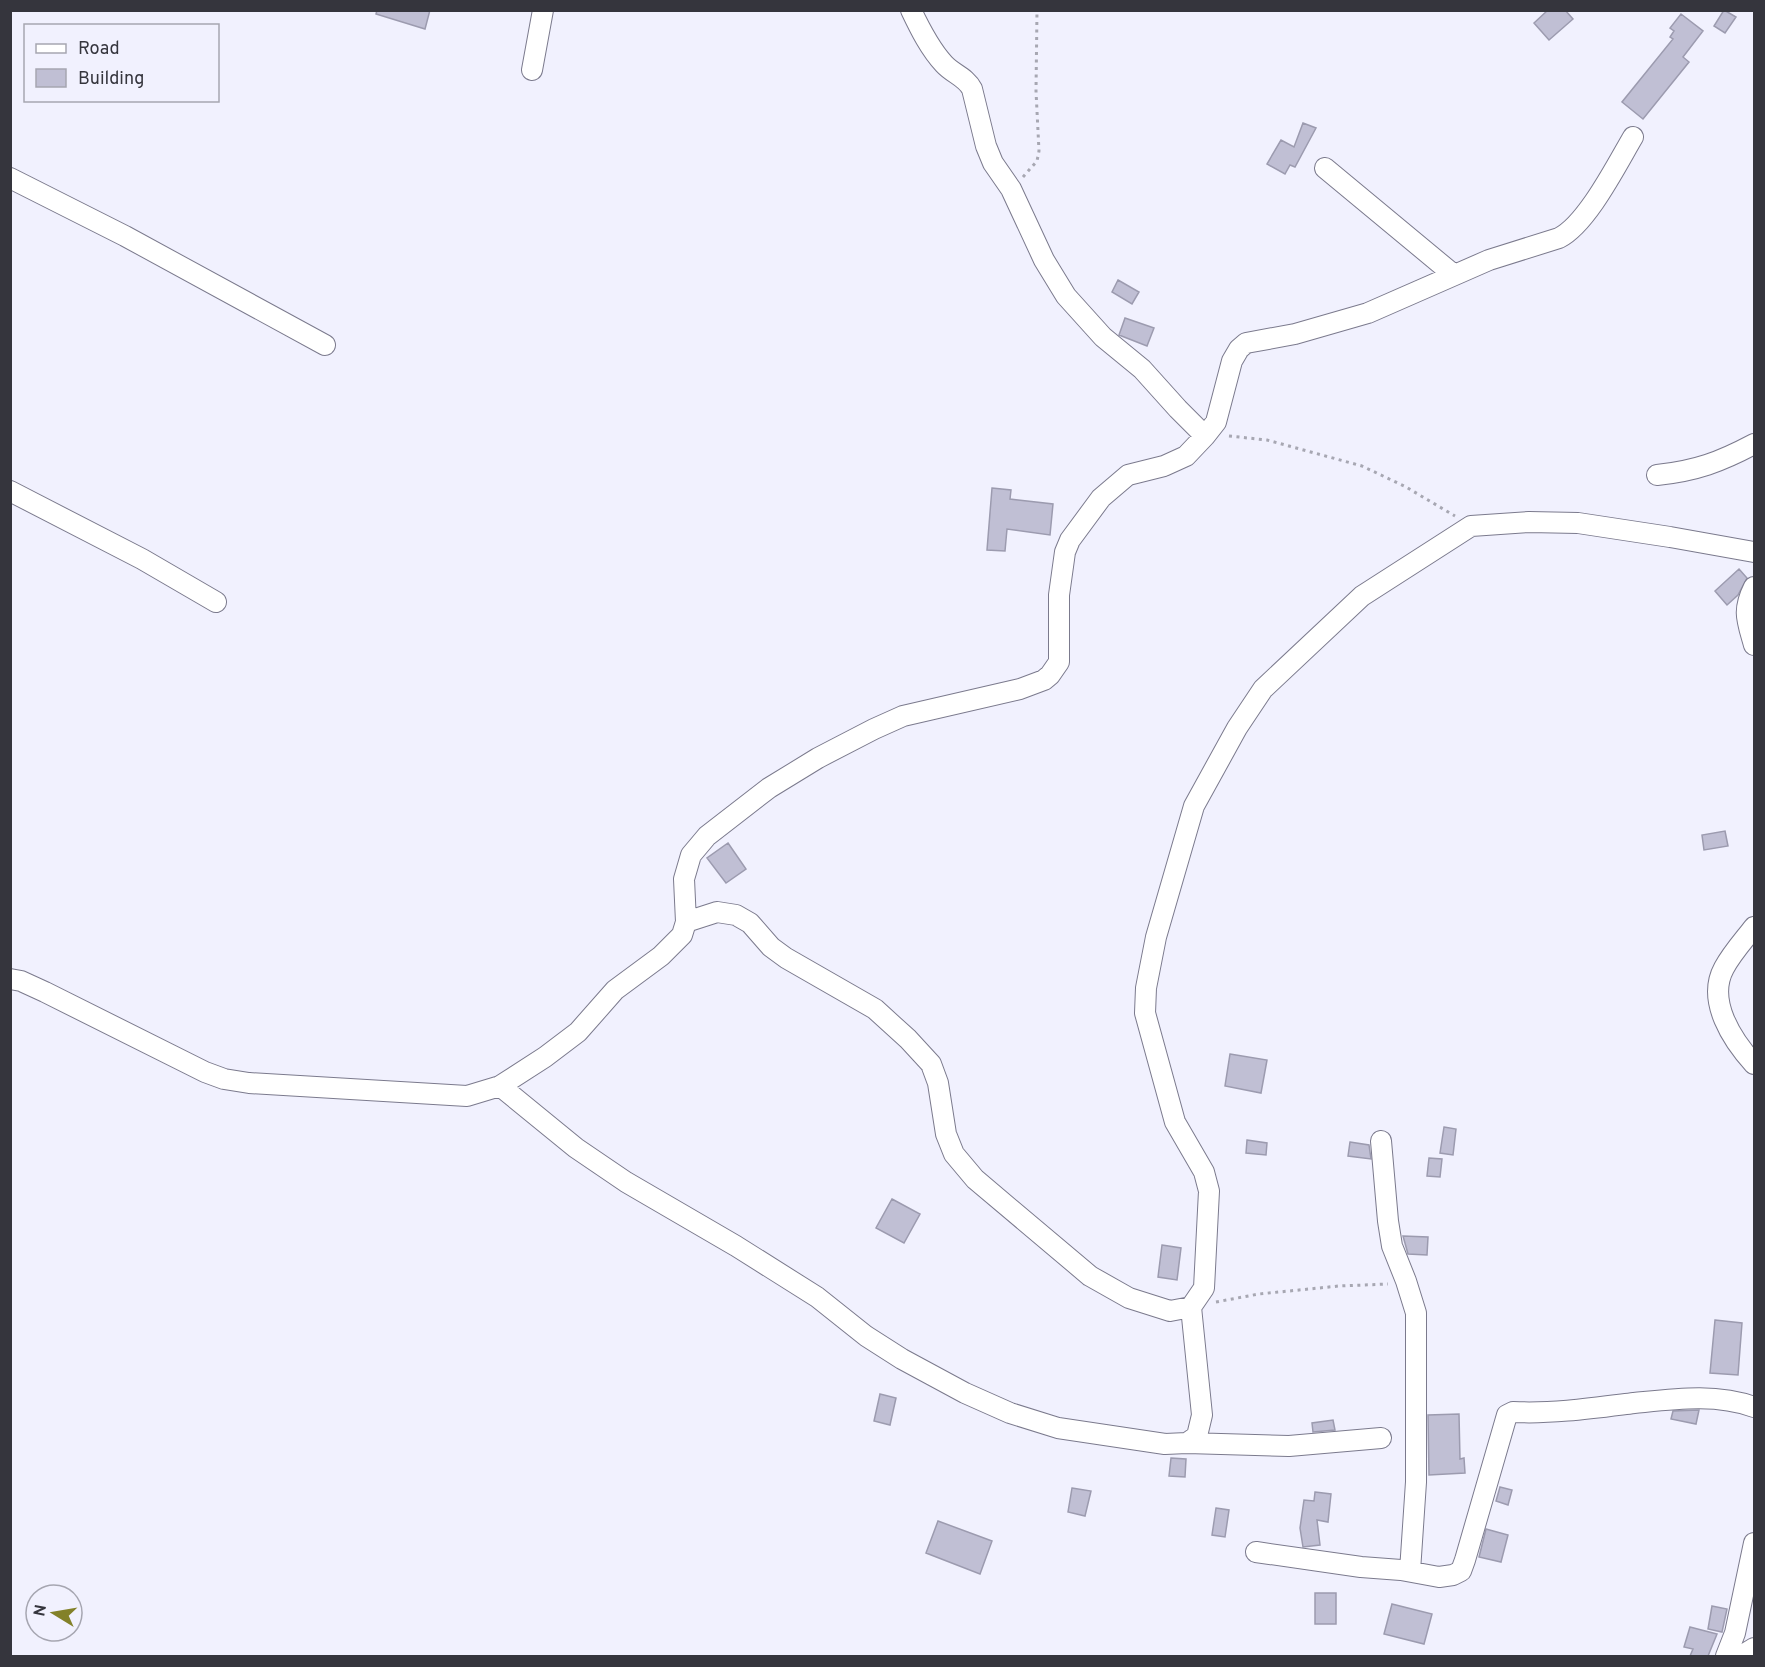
<svg xmlns="http://www.w3.org/2000/svg" width="1765" height="1667" viewBox="0 0 1765 1667" font-family="Overpass,sans-serif">
<rect width="100%" height="100%" fill="#f1f1fe"/>
<!-- building -->
<path fill="#c0bfd4" stroke="#9c9baf" stroke-width="1.5" d="M377 10H430L425 29 376 14Z
M1548 10H1565L1573 19 1549 40 1534 23Z
M1724 10 1736 17 1725 33 1714 26Z
M1681 14 1703 31 1683 57 1689 62 1643 119 1622 102 1673 39 1670 37 1674 31 1670 28Z
M1303 123 1316 128 1295 167 1290 165 1285 174 1267 164 1281 140 1294 147Z
M1118 280 1139 292 1132 304 1112 292Z
M1125 318 1154 328 1147 346 1119 335Z
M992 488 1011 490 1010 499 1053 504 1050 535 1007 529 1005 551 987 550Z
M1739 569 1747 578 1738 595 1727 605 1715 591Z
M1725 831 1728 846 1704 850 1702 835Z
M728 843 746 869 726 883 707 858Z
M1230 1054 1267 1060 1261 1093 1225 1086Z
M1444 1127 1456 1129 1453 1155 1440 1153Z
M1247 1140 1267 1143 1266 1155 1246 1153Z
M1350 1142 1369 1145 1371 1159 1348 1156Z
M1429 1158 1442 1159 1440 1177 1427 1176Z
M892 1199 920 1214 904 1243 876 1228Z
M1403 1236 1428 1237 1427 1255 1408 1254Z
M1162 1245 1181 1248 1177 1280 1158 1277Z
M1715 1320 1742 1323 1738 1375 1710 1373Z
M880 1394 896 1398 890 1425 874 1421Z
M1699 1410 1696 1424 1671 1419 1673 1411Z
M1459 1414 1460 1459 1464 1458 1465 1473 1429 1475 1428 1415Z
M1333 1420 1335 1430 1313 1432 1312 1423Z
M1171 1458 1186 1459 1185 1477 1169 1476Z
M1500 1487 1512 1490 1508 1505 1496 1501Z
M1072 1488 1091 1491 1085 1516 1068 1512Z
M1315 1492 1331 1494 1328 1522 1317 1520 1320 1545 1303 1547 1300 1528 1304 1500 1314 1501Z
M1216 1508 1229 1510 1225 1537 1212 1535Z
M938 1521 992 1541 980 1574 926 1553Z
M1486 1529 1508 1535 1501 1562 1479 1557Z
M1315 1593H1336V1624H1315Z
M1392 1604 1432 1614 1424 1644 1384 1634Z
M1712 1606 1727 1609 1722 1632 1708 1629Z
M1690 1627 1717 1634 1708 1656H1690L1693 1649 1684 1647Z"/>
<g fill="none" stroke-linecap="round" stroke-linejoin="round">
<defs>
<path id="minor" d="M911 10C920 29 930 49 944 64 953 74 966 77 972 89L986 146 993 163 1011 189 1044 260 1066 296 1103 337 1142 369 1178 409 1205 436
M532 70 543 10
M1325 168 1454 275
M10 178 125 236 325 345
M1657 475C1696 471 1720 462 1754 444
M10 491 142 559 216 602
M1754 587C1742 611 1747 620 1754 645
M686 922 717 912 736 915 750 923 771 947 786 958 875 1009 908 1039 931 1064 938 1083 946 1134 954 1154 975 1179 1090 1276 1129 1298 1170 1311 1191 1307 1204 1288 1209 1191 1204 1172 1175 1122 1145 1013 1146 988 1156 937 1194 806 1237 728 1263 689 1362 596 1471 526 1529 522 1578 523 1670 537 1754 552
M1754 927C1744 940 1732 953 1724 968 1706 1001 1733 1041 1754 1064
M10 979 21 981 45 992 205 1072 224 1079 249 1083 467 1096 500 1086 545 1057 578 1032 615 990 661 956 682 935 686 922 684 879 691 855 707 836 769 788 818 758 874 729 903 716 1020 689 1044 680 1050 675 1059 662V595L1065 552 1070 540 1101 498 1128 475 1164 466 1186 456 1205 436 1216 422 1232 361 1239 349 1246 343 1295 334 1368 313 1489 260 1559 238C1587 224 1617 164 1633 137
M500 1086 576 1148 626 1182 736 1246 817 1297 866 1336 902 1359 965 1393 1010 1413 1058 1428 1165 1444 1187 1443 1197 1436 1202 1415 1191 1307
M1381 1141 1388 1221 1392 1246 1406 1281 1416 1313V1482L1410 1571
M1187 1443 1289 1446 1381 1438
M1256 1552 1361 1567 1401 1570 1439 1577 1453 1575 1461 1571 1465 1560 1507 1415 1513 1412C1553 1414 1594 1408 1634 1403 1674 1399 1716 1393 1754 1407
M1726 1656 1735 1633 1754 1543
M1741 1656 1754 1648"/>
</defs>
<!-- minor casing -->
<use href="#minor" stroke="#7b7a8d" stroke-width="22"/>
<!-- path -->
<path stroke="#a7a7b2" stroke-width="3" stroke-dasharray="3 4.5" stroke-linecap="butt" d="M1023 177 1037 161 1039 151 1036 91 1037 11
M1229 436 1267 440 1362 466 1406 487 1455 516
M1216 1302 1259 1294 1339 1286 1388 1284"/>
<!-- minor -->
<use href="#minor" stroke="#fff" stroke-width="20"/>
</g>
<!-- border -->
<rect width="1765" height="1667" fill="none" stroke="#35353d" stroke-width="24"/>
<!-- legend -->
<rect x="24" y="24" width="195" height="78" fill="#f1f1fe" stroke="#a6a6b1" stroke-width="1.5"/>
<rect x="36" y="44" width="30" height="9" fill="#ffffff" stroke="#a6a6b1" stroke-width="1.5"/>
<text x="78" y="54" font-size="18" fill="#35353d">Road</text>
<rect x="36" y="69" width="30" height="18" fill="#c0bfd4" stroke="#a6a6b1" stroke-width="1.5"/>
<text x="78" y="84" font-size="18" fill="#35353d">Building</text>
<!-- north arrow -->
<g transform="translate(54 1613) rotate(281)"><circle r="28" fill="#f1f1fe" stroke="#a6a6b1" stroke-width="1.5"/>
<path d="M0-4.5L10 22L0 15L-10 22Z" fill="#838129"/>
<text y="-9" font-size="16" font-weight="bold" text-anchor="middle" fill="#35353d">N</text>
</g>
</svg>
